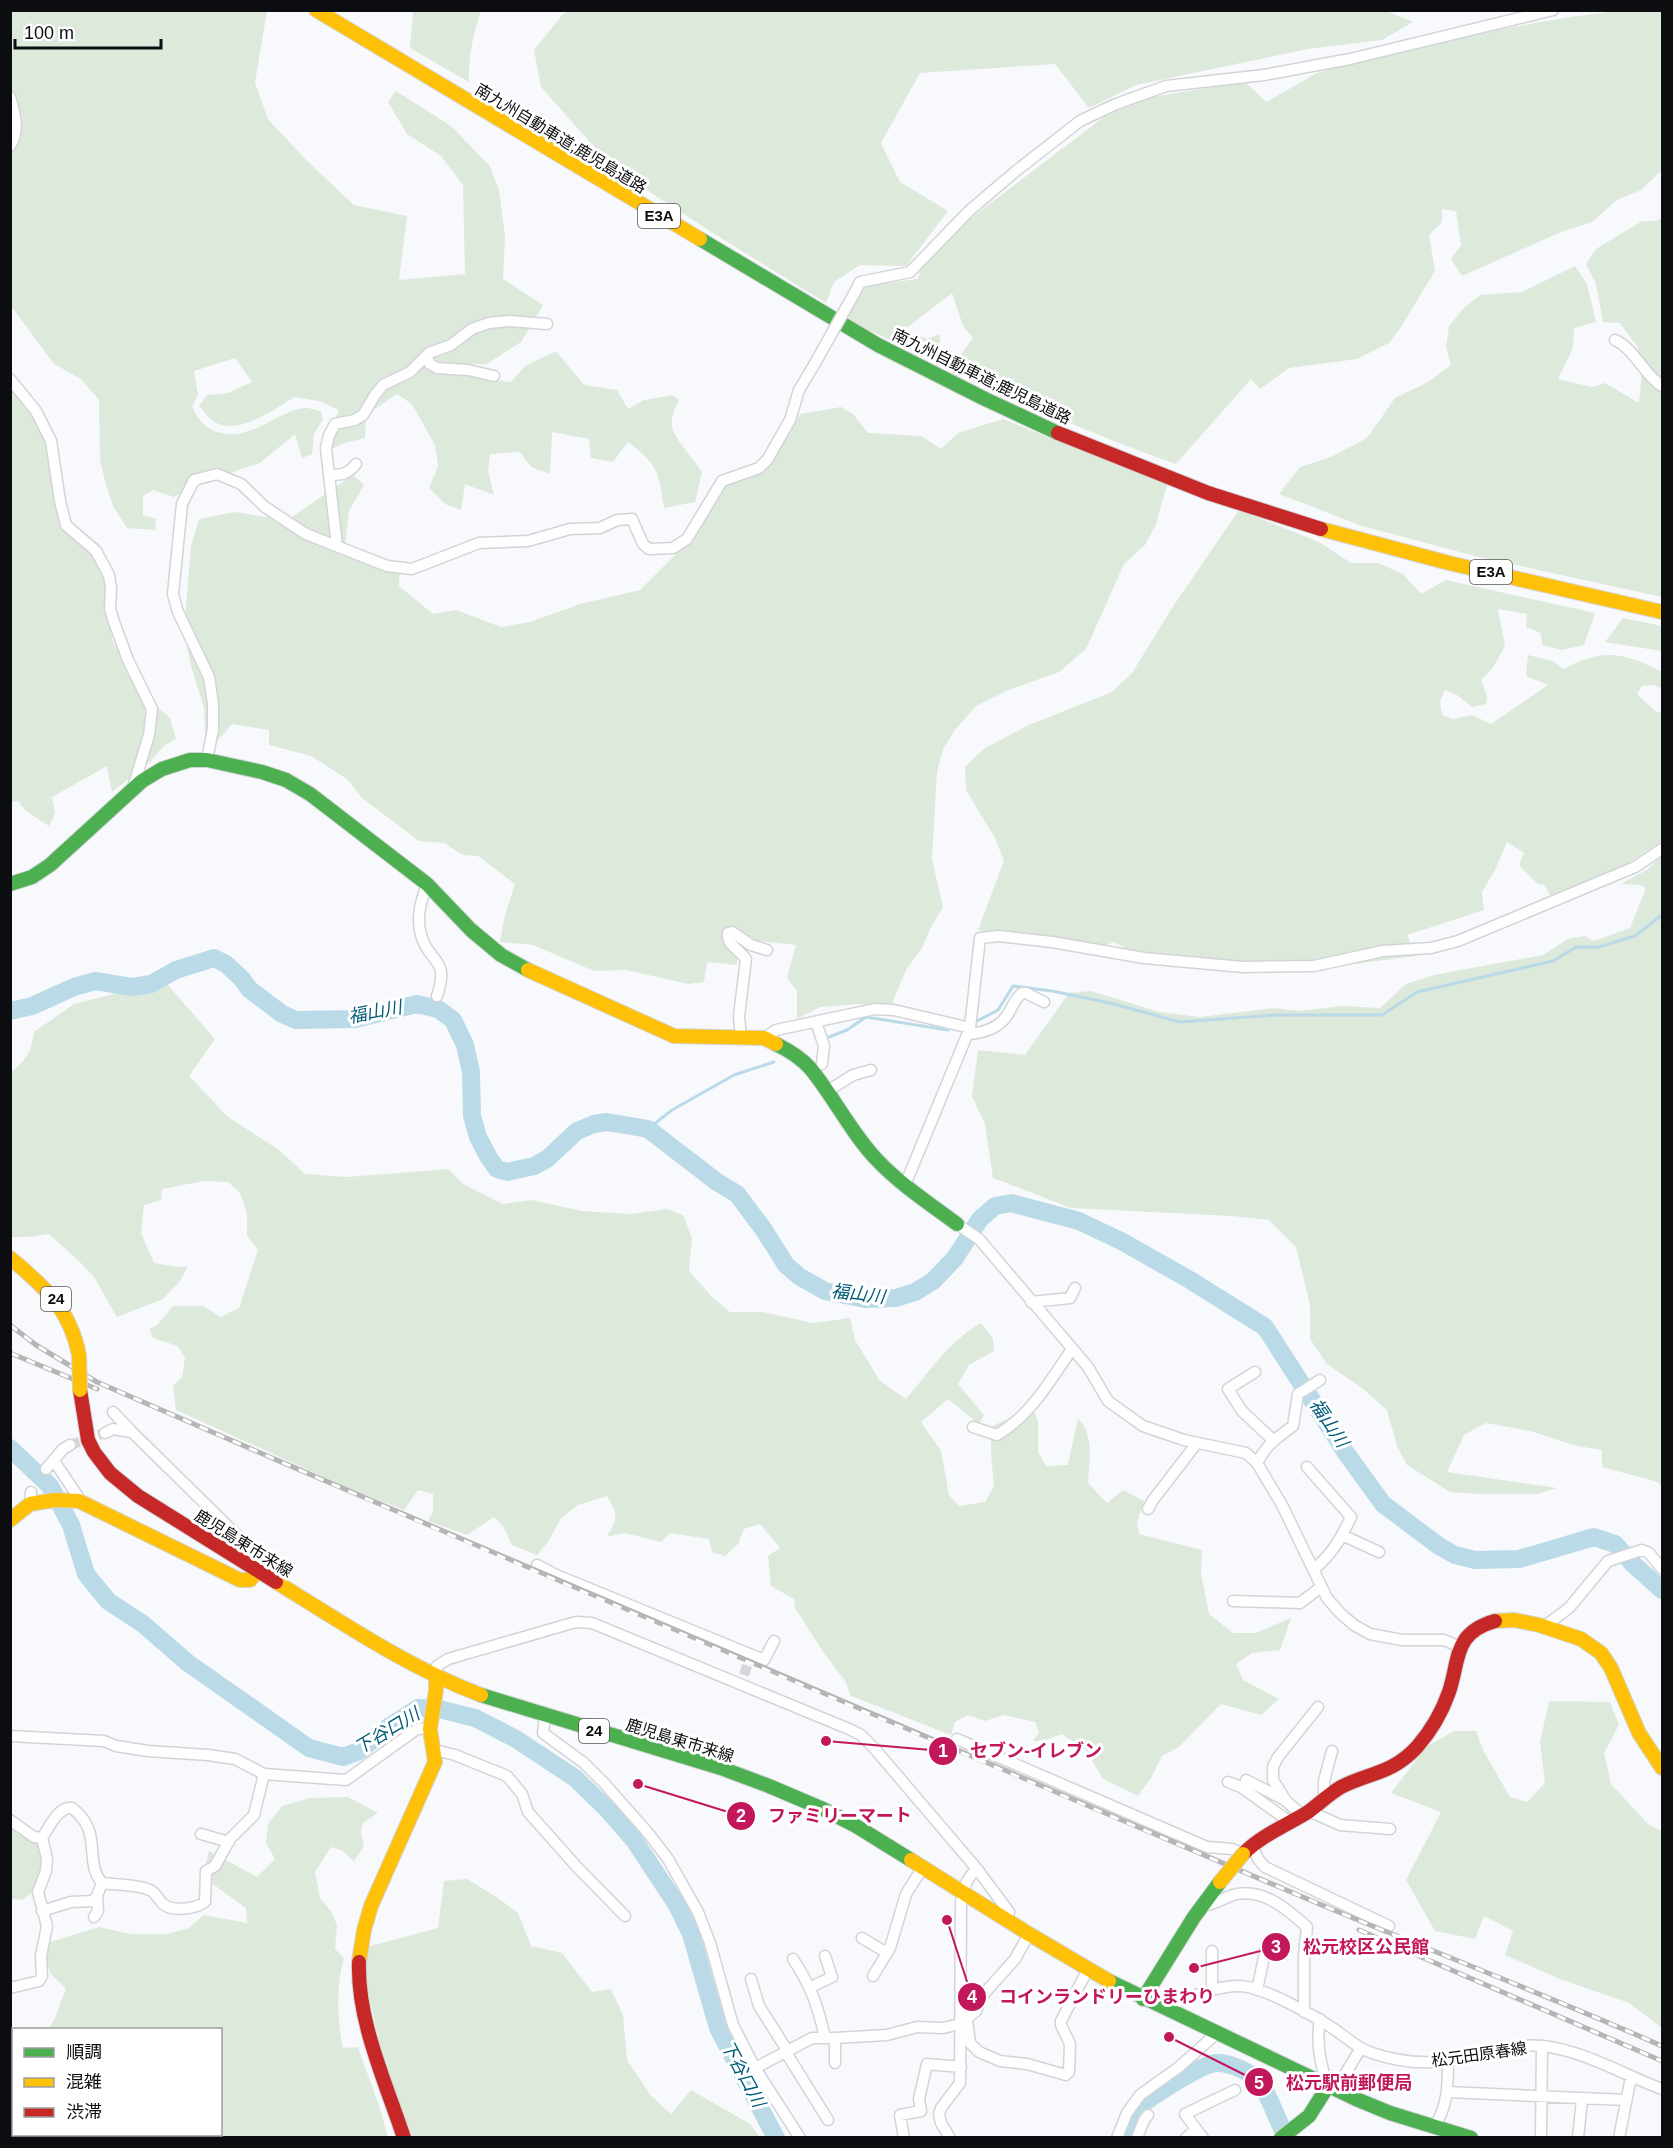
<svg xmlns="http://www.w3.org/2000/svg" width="1673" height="2148" viewBox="0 0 1673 2148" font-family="Helvetica,'Noto Sans JP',sans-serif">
<rect width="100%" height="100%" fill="#f8f9fc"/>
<!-- green -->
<path fill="#dde9da" d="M572 10H1384L1413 22 1382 40 1308 49 1136 85 1089 108 1055 64 920 73 881 143 900 182 948 211 906 266 860 265 834 282 826 303 716 235 614 169 541 87 534 50 563 14Z
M1626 10 1662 12V170L1641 190 1617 200 1592 222 1561 232 1462 276 1451 259 1461 245 1456 211 1442 209V222L1429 235 1435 271 1401 327 1389 343 1357 359 1289 368 1260 389 1251 379 1176 464C1108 440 1042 412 976 381L982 372 957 360 973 338 963 326 952 293 904 330 927 339 940 334V350L952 371 912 350 844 319 862 286 918 279 922 265 938 243 1108 114 1151 97 1245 82 1266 102 1317 73 1415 44 1570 17Z
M11 11H267L255 83 268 119 306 160 354 205 407 216 399 280 465 274 463 185 441 156 407 134 388 102 396 91 451 126 489 165 499 190 505 236 503 279 543 305 521 342 487 364H436L480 379 511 382 525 366 556 351 584 385 617 390 628 409 644 400 672 395 679 400C676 406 673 412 672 419 668 435 693 457 702 472L695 502 664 508C659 473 658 464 628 442L613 462 591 458 589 439 552 432 550 474 531 467 520 452 490 454 488 471 494 495 465 484 461 510 445 504 429 488 438 466 435 445 412 404 397 394 366 415 365 438 341 444 320 456 339 410 319 401 294 397C274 410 234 438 212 420 207 416 203 410 199 406L207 395 228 393 252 382 235 358 194 371 198 395 192 406C198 420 206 430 221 433 252 440 275 413 303 408 309 407 315 410 321 412L323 419 314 434 312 454 302 458 295 434 260 463 197 484 174 497 153 490 143 496V515L156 519 155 530 127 528 113 506 106 485 100 460 99 400 81 379 54 364 11 306Z
M413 11H481C473 34 468 58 469 82L410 48Z
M1662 218V597L1479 557 1362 526 1279 494 1300 467 1331 457 1367 438 1395 398 1428 382 1451 365 1446 347 1449 326 1464 308 1480 295 1522 292 1575 266 1587 284 1596 322 1574 328 1573 348 1558 379 1592 387 1605 383 1639 403 1642 371 1638 348 1620 323 1603 322 1596 284 1586 264 1596 249 1642 221H1656Z
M10 379 40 419 50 468 60 497 74 526 99 544 106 568 107 611 113 642 138 684 153 703 170 718 176 739 164 746 151 761 112 792 107 766 52 797 55 813 49 826 26 811 18 801 11 802Z
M841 407 853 414 868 433 921 436 941 449 958 433 1003 419 1167 485 1156 524 1145 545 1124 564 1086 649 1059 672 1009 690 976 706 955 730 943 749 937 772 932 859 943 907 932 925 922 948 906 970 890 1008 860 1004 820 1007 797 1019V991L787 978 796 945 740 939 737 965 707 962 704 982 688 984 626 970 594 971 533 945 500 942 505 915 515 884 478 856 463 855 444 843 419 841 362 798 347 779 311 756 269 745V730L232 724 222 736 209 746 205 735 204 708 191 666 184 631 191 546 199 519 235 512 265 517H292L353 475 364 485 349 511 345 544 400 564 399 586 433 614 456 610 501 627 530 622 580 604 640 590 679 551 715 483 748 472 778 445 800 414Z
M1239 510 1319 542 1351 563H1378L1403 574 1421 594 1446 580 1595 613 1584 645 1562 650 1542 645 1541 633 1526 627 1527 614 1498 609 1505 646 1492 669 1481 680 1487 696 1486 704 1472 707 1457 695 1445 690 1440 701 1442 715 1453 719 1472 715 1491 724 1548 685 1526 676 1528 655 1553 661 1563 669C1604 648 1623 652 1662 672V689L1654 685 1642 686 1637 694 1656 712H1662V841L1631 861 1612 881 1550 895 1544 884H1538L1519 865 1524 853 1507 842 1495 870 1482 892 1484 910 1407 935 1416 956 1346 965 1238 970 1122 958 1124 947 1113 942 1096 950 1040 938 978 930 1004 861 995 838 966 790 965 767 985 748 1029 725 1112 692 1132 673 1172 608Z
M1623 618 1662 626V651L1605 642Z
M1662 856V1487L1658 1482 1602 1467V1450L1577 1446 1530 1431 1486 1423 1464 1435 1447 1472 1557 1488 1538 1494H1481L1450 1492 1407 1465 1397 1446 1387 1410 1362 1388 1327 1364 1310 1339V1305L1296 1247 1269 1220 1232 1216 1071 1208 993 1178 985 1124 972 1096 978 1050 1025 1055 1069 993 1091 991 1159 1012 1200 1017 1275 1008 1299 1011 1343 1006 1380 1008 1406 984 1434 975 1543 955 1568 939 1585 936 1594 941 1630 928 1646 888 1640 885 1621 884 1648 869Z
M168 985 215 1039 189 1076 228 1117 279 1150 305 1174 347 1177 448 1169 463 1184 503 1204 532 1200 582 1211 631 1214 667 1209 683 1215 692 1238 689 1271 712 1297 730 1312H763L813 1323 850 1318 855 1340 880 1381 906 1399C931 1370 947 1343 981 1323L993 1338 994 1351 969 1365 958 1384 984 1415 979 1424 948 1399 921 1422 941 1451 949 1495 959 1506 985 1502 994 1486 991 1454V1427L1017 1414 1029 1398 1038 1421V1452L1046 1466 1068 1465 1078 1418C1095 1437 1089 1460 1088 1483L1107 1503 1123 1490 1144 1501 1137 1523 1139 1534 1202 1550 1201 1574 1209 1614 1233 1633H1255L1291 1618 1280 1650 1252 1653 1236 1664 1243 1680 1279 1699 1261 1715 1221 1704 1179 1747 1162 1756 1151 1778 1138 1796 1103 1779 1085 1749 1062 1734 1046 1740 1033 1741 1039 1732 1035 1722 1004 1715 985 1721 968 1715 955 1722 951 1735 851 1696 845 1681 824 1653 795 1608 794 1599 771 1586 768 1556 780 1548 760 1524 744 1529 738 1544 725 1556 712 1552 709 1539 670 1533 661 1542 625 1533 606 1537C619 1519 618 1514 607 1496L578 1505 561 1518 548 1542 537 1555 512 1545 503 1526 494 1517 467 1535 428 1521 433 1512V1494L418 1490 404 1510 348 1488 176 1410 173 1385 182 1378 185 1358 178 1346 153 1338 149 1329 157 1325 173 1306H203L221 1317 239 1308 258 1250 247 1236V1213L240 1193 228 1182 204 1181 162 1189 161 1200 144 1205 141 1233 154 1263 177 1267 188 1266 180 1281 163 1299 117 1317 94 1277 78 1260 49 1234 27 1237H11V1072C27 1058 31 1054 34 1032L74 1004 118 993Z
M1549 1701 1610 1702 1619 1725 1604 1753 1611 1784 1649 1825 1662 1831V2028L1629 2003 1560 1979 1505 1955 1513 1931 1484 1916 1475 1939 1435 1931 1406 1880 1441 1812 1391 1793 1426 1747 1454 1731H1476L1483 1750 1510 1797 1527 1802 1545 1783 1540 1742Z
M348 1797 378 1813 363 1823 361 1831 364 1846 354 1861 341 1850 331 1847 315 1872 320 1898 331 1911 337 1925 335 1949 344 1958C336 1986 337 2019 343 2048L358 2047 381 2112 388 2137 14 2136 11 2127 10 2083 13 2082 14 2134H220V2030L48 2029 54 2020 66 1989 51 1974 41 1945 99 1927 130 1934H167L189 1928 204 1915 247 1923 246 1908 203 1877 209 1851 257 1877 275 1859 266 1843 268 1824 282 1806 310 1798Z
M10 1823 35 1842 51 1825C49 1846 43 1866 40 1887L22 1900 11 1899Z
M467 1879 498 1898 518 1913 531 1946 562 1953 592 1992 611 1989 623 2015 627 2060 651 2096 671 2114 691 2090 750 2124 760 2137H409L379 2040 365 1980 367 1947 438 1928 444 1881Z"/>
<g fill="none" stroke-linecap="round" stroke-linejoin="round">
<!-- stream -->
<path stroke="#badae8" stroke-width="3" d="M975 1022 998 1010 1013 986 1052 991 1110 1003 1180 1022 1276 1015H1382L1417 992 1553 961 1576 947H1599L1635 936 1662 915
M829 1037 847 1030 866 1017 948 1030
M648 1129 672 1110 734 1075 774 1062"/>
<!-- river -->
<path stroke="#badae8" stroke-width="18" d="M10 1011 32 1006 74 987 95 981 132 987 151 984 176 970 214 958 226 964 242 979 249 989 282 1014 296 1020 355 1019 417 1004 438 1009 453 1020 465 1045 471 1072 472 1116 478 1137 489 1158 497 1169 507 1172 534 1166 547 1159 577 1131 594 1124 607 1122 648 1129 717 1182 737 1194 764 1230 786 1265 800 1277 825 1291 865 1299 896 1298 915 1292 933 1281 955 1258 980 1219 995 1206 1011 1203 1079 1221 1123 1242 1190 1280 1265 1327 1346 1453 1383 1504 1439 1546 1455 1555 1475 1560 1519 1559 1594 1537 1615 1544 1632 1563 1662 1590
M10 1448 50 1486 71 1525 86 1574 108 1601 143 1624 188 1663 309 1748 343 1757 359 1751 387 1728 418 1708 439 1709 475 1718 516 1739 575 1778 607 1809 634 1840 677 1905 691 1934 718 2028 776 2138
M1122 2138C1125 2130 1128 2120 1134 2112 1142 2101 1202 2064 1216 2063 1228 2062 1245 2070 1254 2077 1269 2090 1276 2120 1287 2138"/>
<!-- street-tunnel -->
<path stroke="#d5d6d9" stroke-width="10" stroke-dasharray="10 5" stroke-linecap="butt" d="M70 1445 105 1433
M744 1675 751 1654"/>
<defs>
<path id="street" d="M10 97C15 113 20 131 10 146
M855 292 860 282 910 272 969 211 1016 171 1080 121 1116 104 1166 86 1264 75 1350 59 1553 10
M1615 340C1635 349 1643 374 1662 386
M426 356 430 364 437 368 468 370 494 376
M10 379 36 411 51 441 60 501 66 525 96 551 109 575 111 588 110 609 114 622 128 660 152 709 149 735 132 791
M330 475C342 475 348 474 356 464
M337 546 326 448 329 435 335 424 355 420 363 415 375 395 383 385 410 372 429 353 451 345 472 329 489 323 510 321 547 324
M207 760 213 729V704L209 677 178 612 173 594 182 504 194 480 217 474 241 484 265 507 306 534 387 566 412 569 479 543 528 541 570 529 600 528 617 520 632 519 643 544 649 549 673 548 687 539 722 481 759 468 767 460 790 420 799 390 814 365
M427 884C421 901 416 917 421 935 429 964 450 957 437 996
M816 1022 824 1046 822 1064
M968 1034C982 1033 997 1029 1006 1017 1012 1009 1014 999 1022 993H1026L1044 1002
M741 1038 739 1016 746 959C740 950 726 945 728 933L732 932 751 945 767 950
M764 1038 776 1030 875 1009 894 1010 970 1028
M826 1092 853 1075 871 1070
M905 1185 970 1028 980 938 999 936 1052 942 1144 958 1243 967 1314 966 1383 951 1431 948 1458 941 1635 867 1662 849
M957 1224 979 1239 1088 1367 1108 1401 1143 1426 1184 1440 1246 1453 1257 1463 1282 1505 1327 1598 1340 1613 1354 1625 1370 1634 1402 1640H1444L1460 1647
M1031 1302 1070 1298 1075 1288
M1255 1372 1228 1389 1242 1411 1273 1440
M113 1412 132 1432
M973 1427 997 1435C1032 1414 1049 1382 1072 1349
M105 1433 113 1429 132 1432 243 1541 260 1553 263 1558 258 1571
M54 1461 77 1495 79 1501
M1257 1463C1266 1445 1278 1437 1293 1426L1298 1394 1320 1380
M1307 1467 1351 1517C1340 1540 1333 1553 1313 1570
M46 1469 63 1449 70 1445
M30 1504 31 1492
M1148 1509 1153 1500 1197 1443
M1342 1535 1379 1552
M537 1565 556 1575 764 1660 774 1641
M1233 1601 1300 1603 1321 1587
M1545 1626 1569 1608 1608 1561 1642 1550 1649 1553 1662 1569
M436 1676 437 1666 448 1659 562 1626 576 1622 592 1623 849 1729 861 1735 874 1748 977 1869 1009 1912 1006 1920
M545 1716 543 1733 584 1763 604 1783 649 1834 668 1859 698 1912 710 1943 733 2025 755 2068 800 2138
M10 1736 104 1741 116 1746 148 1751 208 1755 235 1759 264 1774 346 1780 417 1729 430 1728
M957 1739 1207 1847 1232 1849 1243 1854
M435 1750 455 1755 507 1776 522 1794 528 1812 577 1867 625 1916
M1246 1780 1285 1800
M1228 1782 1241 1787 1290 1822
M1324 1799V1781L1332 1751
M1309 1811 1340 1825 1390 1829
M1302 1815 1286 1801 1273 1780V1767L1278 1757 1318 1707
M10 1820 34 1837 42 1838C49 1828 58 1806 72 1808 104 1832 83 1861 102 1883 118 1885 135 1884 150 1890 156 1893 158 1899 163 1904 173 1912 195 1909 205 1902L206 1871 215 1866 230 1839 254 1815 264 1774
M201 1834 229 1842
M1252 1844 1258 1859 1265 1867 1389 1926
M1202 1906C1214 1905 1221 1899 1233 1895 1262 1887 1287 1909 1307 1927L1304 1955V2012
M42 1911 71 1902 93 1901 97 1896 102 1883
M94 1917 98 1911 97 1896
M862 1938 887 1953
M1212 1951V1990
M793 1959C811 1986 818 2006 825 2038
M873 1976 890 1948 906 1894 923 1867
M751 1979 759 2006 787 2050
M811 1987 832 1977 825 1956
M10 1988 39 1981 42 1976 41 1956 47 1926 38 1892 46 1871 47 1859 42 1838
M1257 1990 1266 1948
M1169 2011C1177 1999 1189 1997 1203 1993 1217 1988 1233 1984 1248 1987 1272 1992 1313 2015 1334 2029 1346 2037 1358 2049 1372 2053 1396 2061 1423 2065 1449 2060 1479 2055 1511 2043 1543 2046 1585 2051 1624 2075 1662 2089
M1320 2019C1316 2042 1320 2065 1328 2086L1342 2079 1361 2048
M967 2020 970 2043 979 2052 1000 2061 1027 2064 1066 2075 1069 2072 1070 2044 1061 2025V2021L1088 1969
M785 2051 828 2120
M835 2063V2038
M755 2068 812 2038H835L887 2035 917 2027 943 2028 960 2024 976 2011 982 1996 1015 1959 1029 1934
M1448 2092 1626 2100
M1434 2127C1448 2107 1448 2084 1448 2060
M1196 2129 1185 2114 1235 2090
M904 2138 900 2115 921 2111 919 2099 927 2064 961 2067
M950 2138 941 2123 939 2114 941 2108 960 2083 961 1903C963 1890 966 1878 977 1869
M1117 2138 1127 2113 1140 2095 1179 2067 1217 2033
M1137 2138 1144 2120 1148 2115
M1186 2138 1196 2129 1203 2138
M1541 2138 1542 2046
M1578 2138 1582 2099
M1619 2138 1631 2077"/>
<path id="fast" d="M700 239 878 345 985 399 1058 433
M10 884 32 877 50 865 142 781 162 769 190 760H207L262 772 286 780 310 794 427 884 471 930 501 955 528 970
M776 1044C788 1050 801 1058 810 1068 834 1097 851 1133 878 1161 901 1185 930 1204 957 1224
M481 1695 721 1768 769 1786 823 1809 856 1826 911 1860
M1109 1981 1356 2099 1390 2113 1471 2138
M1143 1999 1194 1917 1220 1882
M1281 2138 1309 2116 1328 2086"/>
<path id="slow" d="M316 10 700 239
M1321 529 1449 563 1662 612
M528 970 674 1036 764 1038 776 1044
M10 1258C45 1287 70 1309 79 1355
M10 1520 30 1504 55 1500 79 1501 240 1580H250L258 1571
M276 1582C343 1623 407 1667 481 1695
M1495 1621 1514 1620 1539 1625 1581 1639 1601 1653 1611 1668 1639 1733 1662 1768
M911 1860 1029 1934 1109 1981
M359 1962 364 1930 371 1906 435 1762 430 1729 436 1690V1676"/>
<path id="jam" d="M1058 433 1208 493 1321 529
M80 1390 88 1440 94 1452 110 1473 138 1496 276 1582
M1243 1854C1262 1835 1285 1826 1308 1812 1319 1804 1329 1794 1341 1787 1371 1772 1392 1774 1417 1747 1431 1731 1442 1712 1449 1692 1460 1659 1453 1633 1495 1621
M359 1962C357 2021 386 2083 404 2138"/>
</defs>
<!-- street casing -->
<use href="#street" stroke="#d3d4d8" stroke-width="13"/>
<!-- fast casing -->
<use href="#fast" stroke="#d3d4d8" stroke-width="16"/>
<!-- slow casing -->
<use href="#slow" stroke="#d3d4d8" stroke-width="16"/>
<!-- jam casing -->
<use href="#jam" stroke="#d3d4d8" stroke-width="16"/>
<!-- street -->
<use href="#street" stroke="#fefeff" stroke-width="10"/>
<!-- fast -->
<use href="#fast" stroke="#4caf50" stroke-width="14"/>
<!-- slow -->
<use href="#slow" stroke="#ffc107" stroke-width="14"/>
<!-- jam -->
<use href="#jam" stroke="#c62828" stroke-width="14"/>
<defs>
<path id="rail" d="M10 1325 36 1345 97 1382C494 1555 893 1724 1291 1892 1415 1945 1540 1992 1662 2046
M10 1353 97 1389
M1359 1930 1662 2061"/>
</defs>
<!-- rail casing -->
<use href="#rail" stroke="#b5b5b6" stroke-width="5"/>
<!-- rail -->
<use href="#rail" stroke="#fff" stroke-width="3" stroke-dasharray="9" stroke-linecap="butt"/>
<defs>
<path id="street-bridge" d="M814 365 855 292"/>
<path id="slow-bridge" d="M79 1355 80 1390
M1220 1882 1243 1854"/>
</defs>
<!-- street-bridge casing -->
<use href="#street-bridge" stroke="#d3d4d8" stroke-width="13" stroke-linecap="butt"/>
<!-- slow-bridge casing -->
<use href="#slow-bridge" stroke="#d3d4d8" stroke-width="16" stroke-linecap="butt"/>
<!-- street-bridge -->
<use href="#street-bridge" stroke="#fefeff" stroke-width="10"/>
<!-- slow-bridge -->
<use href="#slow-bridge" stroke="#ffc107" stroke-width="14"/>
</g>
<g text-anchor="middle" stroke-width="6" stroke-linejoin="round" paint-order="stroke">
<!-- shield labels -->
<g fill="#fff" stroke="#555658" stroke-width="1.5">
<rect x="638" y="204" width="42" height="24" rx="4.5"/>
<rect x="1470" y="560" width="42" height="24" rx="4.5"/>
<rect x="41" y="1287" width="30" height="24" rx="4.5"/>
<rect x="579" y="1719" width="30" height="24" rx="4.5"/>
</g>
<g font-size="15" font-weight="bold" fill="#0c0d10">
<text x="659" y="221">E3A</text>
<text x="1491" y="577">E3A</text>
<text x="56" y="1304">24</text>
<text x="594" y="1736">24</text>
</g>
<!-- street labels -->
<g font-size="16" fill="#0c0d10" stroke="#fff">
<text transform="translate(561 138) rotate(31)" y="6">南九州自動車道;鹿児島道路</text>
<text transform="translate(982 376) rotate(26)" y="6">南九州自動車道;鹿児島道路</text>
<text transform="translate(244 1543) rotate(32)" y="6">鹿児島東市来線</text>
<text transform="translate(680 1740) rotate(17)" y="6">鹿児島東市来線</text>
<text transform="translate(1479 2054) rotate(-8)" y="6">松元田原春線</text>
</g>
<!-- water labels -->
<g font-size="18" font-style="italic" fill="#015b78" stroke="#fff">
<text transform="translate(375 1012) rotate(-11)" y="6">福山川</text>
<text transform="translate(858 1294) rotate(7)" y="6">福山川</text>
<text transform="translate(1329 1423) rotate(56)" y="6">福山川</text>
<text transform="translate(387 1731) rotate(-31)" y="6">下谷口川</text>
<text transform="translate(743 2074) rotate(62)" y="6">下谷口川</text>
</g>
</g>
<!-- callouts -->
<path fill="none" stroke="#c2185b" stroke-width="2" d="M826 1741L943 1751M638 1784L741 1816M1194 1968L1276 1947M947 1920L972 1997M1169 2037L1259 2082"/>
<g fill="#c2185b" stroke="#fff" stroke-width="2">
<circle cx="826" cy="1741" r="6"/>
<circle cx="638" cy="1784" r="6"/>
<circle cx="1194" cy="1968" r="6"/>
<circle cx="947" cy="1920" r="6"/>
<circle cx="1169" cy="2037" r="6"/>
<circle cx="943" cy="1751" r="15"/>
<circle cx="741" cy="1816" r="15"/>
<circle cx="1276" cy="1947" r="15"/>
<circle cx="972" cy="1997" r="15"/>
<circle cx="1259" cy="2082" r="15"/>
</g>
<g font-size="18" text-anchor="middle" font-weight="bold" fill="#fff">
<text x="943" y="1757">1</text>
<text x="741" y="1822">2</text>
<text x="1276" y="1953">3</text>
<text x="972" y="2003">4</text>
<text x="1259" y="2089">5</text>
</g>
<g font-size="18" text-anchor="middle" font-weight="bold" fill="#c2185b" stroke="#fff" stroke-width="6" stroke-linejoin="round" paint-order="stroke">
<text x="1036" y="1757">セブン-イレブン</text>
<text x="840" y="1822">ファミリーマート</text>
<text x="1366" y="1953">松元校区公民館</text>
<text x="1107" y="2003">コインランドリーひまわり</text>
<text x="1349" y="2089">松元駅前郵便局</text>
</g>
<!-- border -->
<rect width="1673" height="2148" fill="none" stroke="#0c0d10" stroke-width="24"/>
<!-- legend -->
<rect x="12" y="2028" width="210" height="108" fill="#ffffff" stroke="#9e9e9f" stroke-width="1.5"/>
<rect x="24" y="2048" width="30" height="9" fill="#4caf50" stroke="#9e9e9f" stroke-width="1.5"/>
<text x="66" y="2058" font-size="18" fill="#0c0d10">順調</text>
<rect x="24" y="2078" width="30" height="9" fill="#ffc107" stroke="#9e9e9f" stroke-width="1.5"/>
<text x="66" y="2088" font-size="18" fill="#0c0d10">混雑</text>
<rect x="24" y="2108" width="30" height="9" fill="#c62828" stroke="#9e9e9f" stroke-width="1.5"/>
<text x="66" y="2118" font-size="18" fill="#0c0d10">渋滞</text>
<!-- scale -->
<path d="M15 39v9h146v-9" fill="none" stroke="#0c0d10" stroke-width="3"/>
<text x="24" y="39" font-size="18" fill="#0c0d10" stroke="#ffffff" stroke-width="4.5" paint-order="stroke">100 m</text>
</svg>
